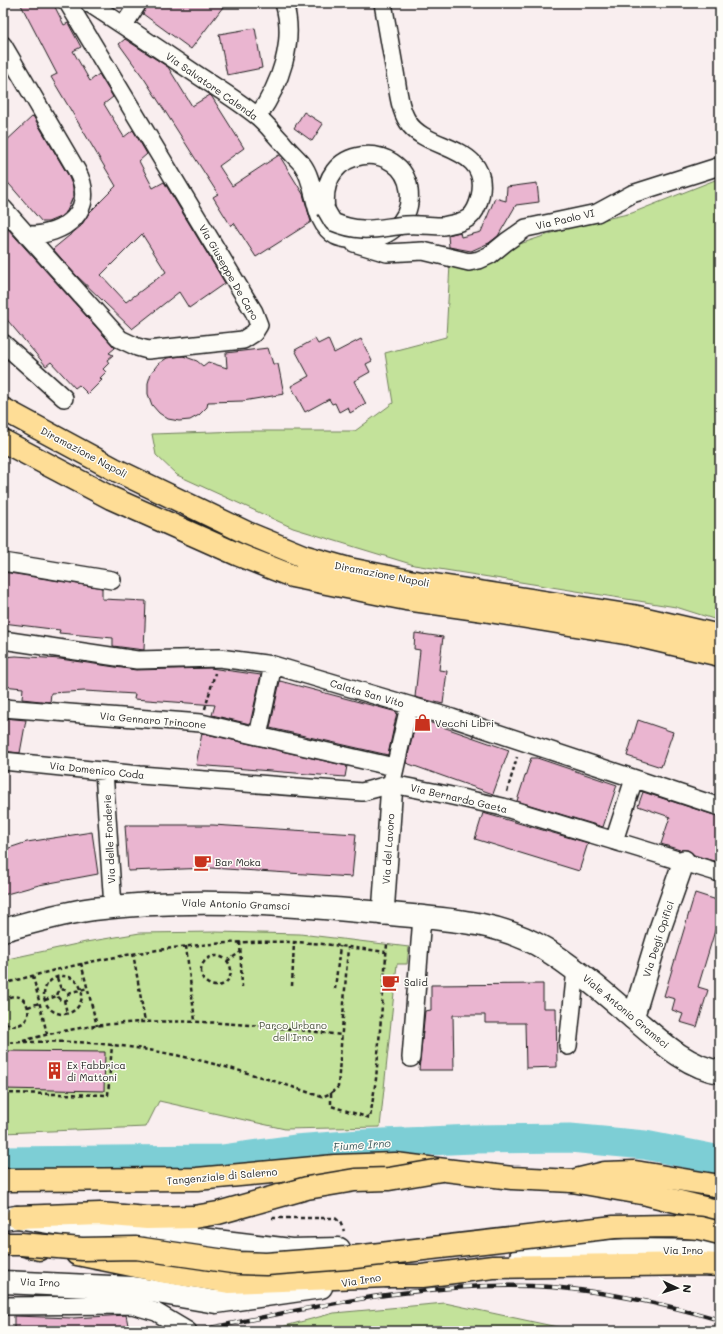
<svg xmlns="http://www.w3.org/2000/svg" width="723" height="1334" viewBox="0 0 723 1334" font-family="Mali,sans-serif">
<rect width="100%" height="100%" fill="#f9eeef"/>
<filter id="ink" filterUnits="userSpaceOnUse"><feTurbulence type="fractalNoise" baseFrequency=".025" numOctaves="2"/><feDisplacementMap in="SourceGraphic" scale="8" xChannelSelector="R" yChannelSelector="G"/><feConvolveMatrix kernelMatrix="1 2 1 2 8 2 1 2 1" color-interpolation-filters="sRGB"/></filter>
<g filter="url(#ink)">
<!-- green -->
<path fill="#c3e29a" stroke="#707f5b" d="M720 178V621L676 607 414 565 293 528 177 475 156 455 152 434 243 431H355L393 403 385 353 446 337 450 264 476 271 514 246 570 227 632 213Z
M216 932 300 934 409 947 407 964H397L380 1127 285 1129 159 1101 146 1127 3 1133V960L86 942 140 933Z
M445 1303 576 1331H266L334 1313Z"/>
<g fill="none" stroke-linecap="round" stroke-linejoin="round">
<!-- river -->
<path stroke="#7dced5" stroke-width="29" d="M3 1161 222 1159 295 1149 361 1144 473 1139 570 1138 645 1145 720 1160"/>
</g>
<!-- building -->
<path fill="#eab5d0" stroke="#1c1c1c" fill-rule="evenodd" d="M20 3H53L64 25 68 23 81 47 73 51 90 81 99 74 113 97 104 104 124 137 133 130 147 154 139 161 153 188 164 182 225 283 189 308 179 292 132 329 75 274 53 249 81 226 89 213 116 186 51 77 57 74ZM142 234 166 272 126 302 101 275Z
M148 3H226L191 49 143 14Z
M255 28 262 68 227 75 219 34Z
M125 39 168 67 192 106 210 95 212 97 244 148 219 166 232 186 279 155 303 194 311 222 256 257 234 223 231 226 213 197 218 194 145 80 119 44Z
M304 112 323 124 312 141 294 128Z
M33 116 68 175 73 187V197L67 211 60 217 48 222H42L3 177V144Z
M537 183 539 202 516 205 498 236 489 243 471 251 449 247 448 235 460 232 461 237 481 232 495 198 506 201 507 187Z
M8 229 115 348 109 353 113 355 107 360 109 363 103 369 106 372 100 378 102 380 88 394 79 385 75 388 51 362 46 366 3 315V232Z
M315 339 318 344 328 339 334 353 361 339 372 361 366 364 370 372 354 381 366 404 350 413 348 407 339 412 335 403 332 404 329 399 305 412 291 386 309 376 295 350Z
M268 348 273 364H278L284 394 243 401 208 402 207 407 199 415 190 420 179 421 168 419 159 413 152 405 148 394V383L151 373 158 364 167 358 183 356 197 361 203 366 208 362 211 363 227 368 226 353Z
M3 572 102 588V599L146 601 144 650 113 646V638L59 633 60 630 3 623Z
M415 633 443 637 439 670 447 671 443 704 415 697 420 650 414 649Z
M16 656 60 659 136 670 210 668 261 675 250 724 212 715 215 705 134 699 135 694 85 691 51 693 50 702 22 699 23 688 3 686 4 657Z
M280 681 397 712 388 755 270 728Z
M3 718 26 720 20 753 3 751Z
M417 718 509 750 493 794 406 763Z
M638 720 673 732 661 767 627 756Z
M202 733 347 766 345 777 196 765Z
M531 758H537L617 785 603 827 517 801Z
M643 792 720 817V863L694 855 688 850H680L661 844 670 817 638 806Z
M483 813 588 843 579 871 475 839Z
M125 825H213L356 834 352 877 210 868 128 871Z
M92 832 98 874 39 885 3 895V850L27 842Z
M695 893 720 901V914L698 987 708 990 697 1027 680 1022 683 1014 672 1010 675 999 664 996Z
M543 984V1008H556L557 1067 526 1068 525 1023H485V1015H453L454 1070H419L425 1011 431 1010V985Z
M3 1051 105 1052 104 1091 3 1089Z
M126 1315 129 1330 28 1331 14 1330V1316L73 1318Z"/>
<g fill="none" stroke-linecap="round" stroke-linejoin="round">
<defs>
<path id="minor" d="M89 3C123 25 156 47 190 70 212 85 236 99 257 116 266 123 274 134 282 142 288 150 296 157 302 164 318 185 311 222 336 236 342 239 348 239 354 240 385 242 413 223 409 190 403 140 317 142 326 210
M383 3C387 26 391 49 395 72 398 89 399 108 408 122 426 152 492 144 480 197 474 221 465 221 443 226
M124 25 138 3
M3 45 77 171C98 210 65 236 27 235L3 208
M258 116C280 85 296 42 284 3
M19 226 120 339 137 347 148 350 243 340 254 333 259 325 254 312 68 3
M354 243 387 253 423 251 469 262 479 260 490 255 506 242 526 228 597 213 632 194 720 166
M3 343 64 398
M3 562 112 580
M3 640 137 660 219 658 273 665 452 718 720 807
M3 708 201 723 394 767
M258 736 273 665
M3 761 140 775 362 792 392 784 438 793 503 807 720 873
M104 771 113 907
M393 777 409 706
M614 841 634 779
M568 1046 576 969
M411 1058 422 917
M3 1306 132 1305 156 1312 188 1331"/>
<path id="tertiary" d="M383 914 392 784
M633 1018 661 926 684 861"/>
<path id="secondary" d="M3 930C33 922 62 913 93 909 192 897 282 904 381 913 437 919 496 919 545 949 577 969 605 993 633 1018 658 1039 686 1067 720 1072
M3 1219 17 1217 91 1229 141 1232 291 1250 339 1249
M521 1257 625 1250 720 1251
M3 1282 133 1288 216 1302 321 1287"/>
<path id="trunk" d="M3 1180 197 1179 335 1166 395 1164 512 1178 572 1181 647 1194 720 1212
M17 1217 100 1214 147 1218 194 1217
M3 1244H21L39 1249
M77 1254 166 1272 229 1282 387 1276"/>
<path id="motorway" d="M3 409 114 469 247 533 303 556 349 569 409 581 633 616 720 636
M3 441 111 498 239 555 292 576 406 599 484 610 631 634 720 655
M572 1181 605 1173 635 1172 720 1186
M387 1276H422L493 1267 701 1264 720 1265"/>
</defs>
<!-- minor casing -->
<use href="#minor" stroke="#1c1c1c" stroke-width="20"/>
<!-- tertiary casing -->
<use href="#tertiary" stroke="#1c1c1c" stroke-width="24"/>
<!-- secondary casing -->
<use href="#secondary" stroke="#1c1c1c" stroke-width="25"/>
<!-- trunk casing -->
<use href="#trunk" stroke="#1c1c1c" stroke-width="25"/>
<!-- motorway casing -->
<use href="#motorway" stroke="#1c1c1c" stroke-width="25"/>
<!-- path -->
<path stroke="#1c1c1c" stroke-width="2.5" stroke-dasharray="4 3" stroke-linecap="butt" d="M205 709 215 673
M507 792 517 757
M240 942 242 987
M186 946 195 1021
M133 953 145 1022
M201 971a15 15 0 1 1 30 0a15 15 0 1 1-30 0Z
M227 961 241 952
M81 963 97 1026
M33 976 47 1034
M44 995a19 19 0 1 1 38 0a19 19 0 1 1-38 0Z
M57 978 61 989
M3 984C97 957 194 939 293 942 324 943 355 948 386 952
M292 986 294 942
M335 989 340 946
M57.5 995a5.5 5.5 0 1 1 11 0a5.5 5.5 0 1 1-11 0Z
M68 993 88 988
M45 1000 57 996
M64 1000 67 1013
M3 1001C25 983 39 1020 18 1025 12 1027 7 1024 3 1021
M28 1007 39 1003
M23 1041C126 1010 236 1022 341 1035
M3 1043C13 1042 23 1042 33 1042 132 1038 230 1065 322 1097L331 1093 338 1087 348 947
M3 1093 108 1095 112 1045
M331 1093V1106L370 1118 376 1079 387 944
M272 1218H335L340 1222 344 1231
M389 1331H400"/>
<!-- minor -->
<use href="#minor" stroke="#fdfcf7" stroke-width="17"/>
<!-- tertiary -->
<use href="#tertiary" stroke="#fdfcf7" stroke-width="21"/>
<!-- secondary -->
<use href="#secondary" stroke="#fdfcf7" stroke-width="22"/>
<!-- trunk -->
<use href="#trunk" stroke="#fedd96" stroke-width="22"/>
<!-- motorway -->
<use href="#motorway" stroke="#fedd96" stroke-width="22"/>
<defs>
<path id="rail" d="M196 1331C312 1307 432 1279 551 1287 609 1292 665 1304 720 1320"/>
</defs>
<!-- rail casing -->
<use href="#rail" stroke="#1c1c1c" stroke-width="4.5"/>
<!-- rail -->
<use href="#rail" stroke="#fdfcf7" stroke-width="3" stroke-dasharray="9" stroke-linecap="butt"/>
<defs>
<path id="minor-bridge" d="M326 210 333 222C362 234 376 228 406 225 418 224 431 226 443 226"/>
<path id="trunk-bridge" d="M194 1217 218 1213 307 1188 355 1180 389 1179 441 1170"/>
<path id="motorway-bridge" d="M21 1244 82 1249 136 1248 239 1263 266 1264 346 1258 614 1227 669 1226 700 1228 720 1233"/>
</defs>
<!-- minor-bridge casing -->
<use href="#minor-bridge" stroke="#1c1c1c" stroke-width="20" stroke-linecap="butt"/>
<!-- trunk-bridge casing -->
<use href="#trunk-bridge" stroke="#1c1c1c" stroke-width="25" stroke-linecap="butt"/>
<!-- motorway-bridge casing -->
<use href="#motorway-bridge" stroke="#1c1c1c" stroke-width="25" stroke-linecap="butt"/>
<!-- minor-bridge -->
<use href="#minor-bridge" stroke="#fdfcf7" stroke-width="17"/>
<!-- trunk-bridge -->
<use href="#trunk-bridge" stroke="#fedd96" stroke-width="22"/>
<!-- motorway-bridge -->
<use href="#motorway-bridge" stroke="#fedd96" stroke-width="22"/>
</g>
</g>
<!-- icons -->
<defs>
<symbol id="shop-bare" viewBox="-9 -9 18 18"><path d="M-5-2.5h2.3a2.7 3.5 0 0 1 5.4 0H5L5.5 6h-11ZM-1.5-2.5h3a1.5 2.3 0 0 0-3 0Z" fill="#c8321e" stroke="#fdfcf7" stroke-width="2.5" paint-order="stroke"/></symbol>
<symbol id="cafe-bare" viewBox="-9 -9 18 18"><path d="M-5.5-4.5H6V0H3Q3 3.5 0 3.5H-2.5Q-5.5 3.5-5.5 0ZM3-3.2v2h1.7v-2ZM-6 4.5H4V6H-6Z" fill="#c8321e" stroke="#fdfcf7" stroke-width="2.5" paint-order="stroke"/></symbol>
<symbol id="building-bare" viewBox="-9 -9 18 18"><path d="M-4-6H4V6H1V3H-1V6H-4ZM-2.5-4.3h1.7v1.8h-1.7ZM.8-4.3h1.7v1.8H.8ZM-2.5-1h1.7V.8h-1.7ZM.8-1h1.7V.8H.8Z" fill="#c8321e" stroke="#fdfcf7" stroke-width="2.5" paint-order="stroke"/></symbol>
</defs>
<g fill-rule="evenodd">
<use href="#shop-bare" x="410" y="710" width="25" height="25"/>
<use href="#cafe-bare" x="190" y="850" width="25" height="25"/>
<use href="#cafe-bare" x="378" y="970" width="25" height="25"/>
<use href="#building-bare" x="42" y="1058" width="25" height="25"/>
</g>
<g text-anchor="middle" stroke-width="3" stroke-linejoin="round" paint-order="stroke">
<!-- street labels -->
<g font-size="10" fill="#1c1c1c" stroke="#fdfcf7">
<text transform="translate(212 86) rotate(35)" y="4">Via Salvatore Calenda</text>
<text transform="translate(565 219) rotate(-13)" y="4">Via Paolo VI</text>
<text transform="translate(229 272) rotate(60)" y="4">Via Giuseppe De Caro</text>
<text transform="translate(84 452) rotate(28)" y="4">Diramazione Napoli</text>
<text transform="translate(382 574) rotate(11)" y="4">Diramazione Napoli</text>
<text transform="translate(367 693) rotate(16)" y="4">Calata San Vito</text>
<text transform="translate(153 720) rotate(5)" y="4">Via Gennaro Trincone</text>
<text transform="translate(97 770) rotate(6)" y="4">Via Domenico Coda</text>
<text transform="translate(459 798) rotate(13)" y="4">Via Bernardo Gaeta</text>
<text transform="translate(109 839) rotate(-93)" y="4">Via delle Fonderie</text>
<text transform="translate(388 849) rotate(-86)" y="4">Via del Lavoro</text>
<text transform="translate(236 904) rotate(2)" y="4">Viale Antonio Gramsci</text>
<text transform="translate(658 939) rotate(-72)" y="4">Via Degli Opifici</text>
<text transform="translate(626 1011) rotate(40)" y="4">Viale Antonio Gramsci</text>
<text transform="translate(222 1176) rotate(-5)" y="4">Tangenziale di Salerno</text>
<text x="683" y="1254">Via Irno</text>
<text transform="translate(361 1280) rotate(-9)" y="4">Via Irno</text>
<text transform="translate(40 1282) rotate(2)" y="4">Via Irno</text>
</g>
<!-- poi labels -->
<g font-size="10" fill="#1c1c1c" stroke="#fdfcf7" text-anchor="start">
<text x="435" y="727">Vecchi Libri</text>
<text x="215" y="866">Bar Moka</text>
<text x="404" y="986">Salid</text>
<text x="67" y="1069">Ex Fabbrica<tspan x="67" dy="12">di Mattoni</tspan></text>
</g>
<!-- park labels -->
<g font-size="10" fill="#4e5742" stroke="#fdfcf7">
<text x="293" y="1029">Parco Urbano<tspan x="293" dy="12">dell'Irno</tspan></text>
</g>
<!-- water labels -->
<g font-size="11" font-style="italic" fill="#3e5a5d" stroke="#fdfcf7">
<text transform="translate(362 1145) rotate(-4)" y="4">Fiume Irno</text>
</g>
</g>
<!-- margin -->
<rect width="723" height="1334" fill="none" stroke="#fdfcf7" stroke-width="16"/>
<rect x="8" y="8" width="707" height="1318" fill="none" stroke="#1c1c1c" stroke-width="1.5" filter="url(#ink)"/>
<!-- north arrow -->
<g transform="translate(677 1288) rotate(94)" stroke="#fdfcf7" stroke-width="3" paint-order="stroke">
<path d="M0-3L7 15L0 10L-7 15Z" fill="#1c1c1c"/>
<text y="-6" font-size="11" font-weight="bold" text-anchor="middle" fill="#1c1c1c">N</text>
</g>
</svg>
